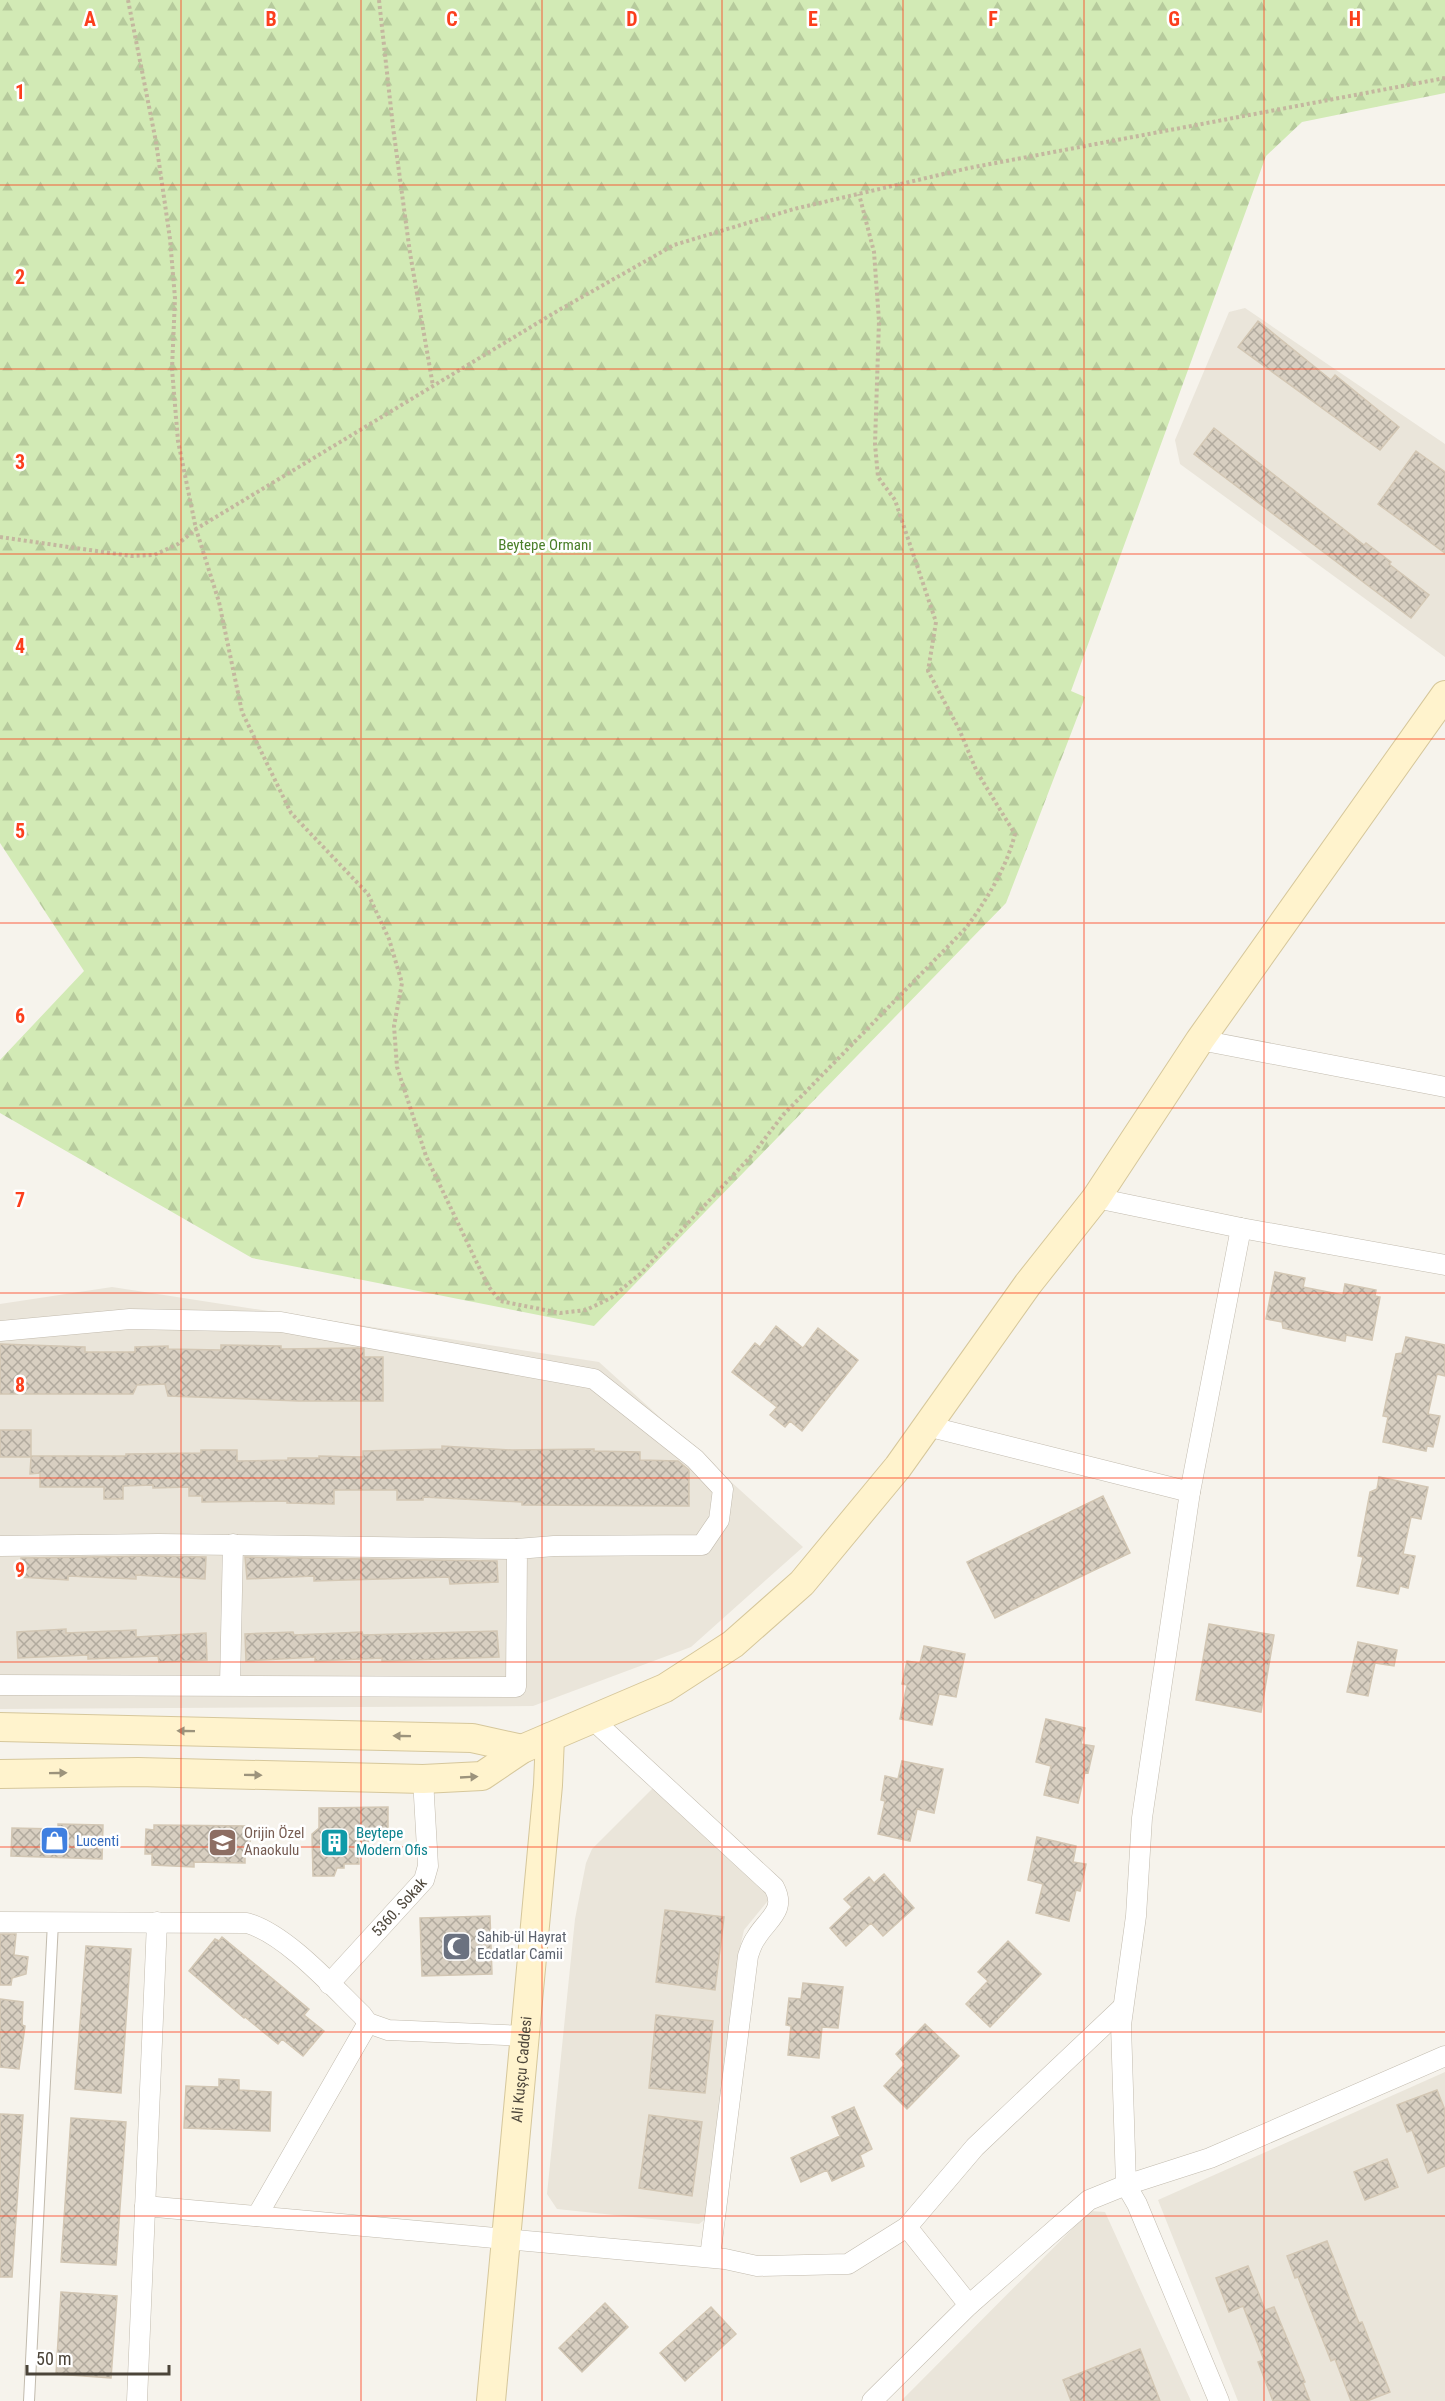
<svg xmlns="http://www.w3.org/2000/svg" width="1445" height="2401" viewBox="0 0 1445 2401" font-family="'Roboto Condensed',sans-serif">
<defs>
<pattern id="forest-firs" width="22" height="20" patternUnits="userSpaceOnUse" patternTransform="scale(1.5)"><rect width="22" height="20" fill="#d2eab5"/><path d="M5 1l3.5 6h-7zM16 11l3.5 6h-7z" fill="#b6ca9c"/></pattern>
<pattern id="building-cross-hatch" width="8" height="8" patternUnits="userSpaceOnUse" patternTransform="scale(1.5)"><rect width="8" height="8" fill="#d8cfc1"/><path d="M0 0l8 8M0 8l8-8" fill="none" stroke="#b1aa9e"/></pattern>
</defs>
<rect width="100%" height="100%" fill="#f6f3ec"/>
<!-- residential -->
<path fill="#eae5da" d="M1245 308 1445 444V657L1180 464 1175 440 1229 312Z
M112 1287 599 1362 803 1547 691 1647 533 1706 0 1709V1304Z
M656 1785 771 1897 744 1930 739 1952 711 2215 699 2224 557 2209 547 2194 575 1919 586 1863 592 1849Z
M1445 2072V2401H1238L1158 2200Z
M1090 2211 1105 2212 1191 2401H901Z"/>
<!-- forest -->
<path fill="url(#forest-firs)" d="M0 0H1445V93L1302 122 1266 156 1071 691 1085 697 1006 903 594 1326 252 1258 0 1113V1060L84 971 0 843Z"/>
<!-- building -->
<path fill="url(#building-cross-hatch)" stroke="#d3c7b4" stroke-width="1.5" d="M1258 321 1331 380 1335 375 1399 427 1380 450 1238 347Z
M1214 428 1364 545 1366 543 1391 562 1389 564 1429 595 1411 618 1194 454Z
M1416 451 1445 472V553L1378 504Z
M1275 1272 1305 1278 1303 1287 1343 1295 1345 1284 1376 1290 1375 1296 1380 1297 1372 1340 1346 1335 1345 1341 1283 1328 1282 1322 1266 1319Z
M776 1326 803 1348 818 1328 858 1360 802 1431 790 1421 785 1427 770 1415 777 1407 732 1372 755 1343 760 1347Z
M1406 1337 1445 1345V1376L1437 1374 1428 1414 1440 1416 1433 1447 1427 1446 1426 1451 1383 1442 1388 1417 1383 1416 1396 1354 1402 1353Z
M0 1344 85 1347V1352H135V1347L168 1346V1349L221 1350V1345L281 1346V1349L358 1348 364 1349V1357H383V1401H299L168 1396 165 1384 137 1385 133 1394H0Z
M0 1430H31V1456H126V1454L201 1453V1450H237V1461L288 1460V1458H319V1456L363 1457V1451L442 1449V1446L512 1450 594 1449V1451L640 1452V1460L678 1461 689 1470V1506L522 1505V1502L423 1497V1500H397V1490H334V1504L287 1503V1501L202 1502V1496H189V1487L153 1488V1485L123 1486V1499H104V1487H40V1473L30 1474 31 1457H0Z
M1379 1477 1428 1487 1421 1519 1411 1517 1403 1554 1415 1556 1408 1588 1400 1586 1398 1594 1357 1586 1363 1557 1358 1556 1370 1492 1377 1489Z
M1103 1496 1130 1553 995 1618 967 1562Z
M158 1556 206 1557 205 1579 136 1575V1579L68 1576V1580L20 1577 21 1558Z
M245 1557 497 1561 498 1582 450 1584 449 1577 314 1581V1576L247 1579Z
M1209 1624 1274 1635 1261 1712 1196 1700Z
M66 1629V1633L136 1630V1637L206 1633 207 1660 159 1662 158 1656 88 1659V1655L18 1658 17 1632Z
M497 1631 499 1657 382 1661V1658L315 1661V1657L246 1661 245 1634 293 1632 294 1635 362 1632 363 1635Z
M1358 1642 1397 1650 1394 1666 1375 1663 1368 1696 1347 1692Z
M924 1646 965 1654 956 1697 939 1694 932 1725 900 1719 907 1685 902 1684 907 1661 920 1663Z
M1046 1719 1085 1728 1081 1744 1094 1746 1088 1773 1085 1772 1078 1803 1044 1795 1051 1766 1036 1762Z
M902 1761 943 1769 934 1813 917 1809 910 1841 878 1834 885 1801 881 1800 885 1776 898 1779Z
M388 1807V1830L380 1836H375L374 1841 358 1842 359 1864H344V1868H337L334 1876H313L312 1834 319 1828V1808Z
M58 1824 103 1825 102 1859 11 1856 12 1828 58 1829Z
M154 1825 250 1826V1852H245V1863L194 1862V1867L152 1865V1854H145L146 1829 154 1830Z
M1037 1837 1076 1846 1073 1862 1086 1864 1080 1891 1076 1890 1069 1921 1036 1913 1043 1884 1028 1880Z
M884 1874 914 1908 883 1936 871 1923 846 1946 830 1928 852 1907 844 1899 869 1877 874 1883Z
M665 1910 724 1917 715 1990 656 1982Z
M490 1916 492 1974 422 1976 420 1918Z
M0 1934H16L14 1955 28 1957 26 1974 12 1978 11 1985H0Z
M222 1937 309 2009 304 2015 324 2031 303 2056 282 2039 278 2044 245 2017 244 2018 189 1971 215 1939 219 1941Z
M1008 1941 1041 1974 990 2027 966 2004 988 1981 978 1972Z
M86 1946 131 1949 121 2093 75 2089Z
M803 1983 843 1987 838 2028 822 2027 819 2058 788 2055 791 2026 786 2025 789 1998 801 1999Z
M0 1999 23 2002 22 2025 25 2026 19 2069 0 2067Z
M656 2015 713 2021 705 2093 649 2088Z
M925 2024 959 2056 907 2109 884 2086 905 2064 896 2054Z
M219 2079 239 2080V2090L271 2092 270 2131 184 2128 186 2086 219 2087Z
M1437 2090 1445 2110V2166L1428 2173 1412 2130 1407 2132 1397 2105Z
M854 2107 872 2149 860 2155 864 2166 832 2181 827 2170 801 2182 791 2158 840 2136 832 2117Z
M0 2114 23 2115 12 2277H0Z
M649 2115 702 2122 692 2196 639 2188Z
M71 2118 126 2122 116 2265 61 2262Z
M1387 2159 1398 2187 1365 2200 1354 2172Z
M1327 2241 1359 2323 1362 2322 1390 2392 1367 2401H1351L1335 2359 1331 2361 1298 2277 1295 2278 1287 2256Z
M1248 2266 1265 2310 1274 2307 1305 2382 1303 2383 1310 2401H1273L1258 2362 1264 2360 1243 2306 1229 2312 1216 2278Z
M61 2292 117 2296 111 2378 56 2374Z
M605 2303 628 2327 582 2372 559 2348Z
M711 2307 736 2334 685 2381 660 2353Z
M1140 2349 1160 2401H1071L1063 2380Z"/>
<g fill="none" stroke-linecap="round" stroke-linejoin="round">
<defs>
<path id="lane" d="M29 2401 53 1922"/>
<g id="street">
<path d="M1200 1040 1445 1087"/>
<path d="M1096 1198 1241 1228 1445 1265"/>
<path d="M0 1331 130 1319 281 1322 594 1379 695 1459 723 1489 719 1520 702 1545 554 1546 517 1549 516 1687 0 1685"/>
<path d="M927 1426 1190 1492"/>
<path d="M0 1546 158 1544 517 1549"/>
<path d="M230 1685 233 1544"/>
<path d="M592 1719 774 1887C787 1911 767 1919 756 1938 752 1943 750 1950 748 1956L710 2257"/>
<path d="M0 1922 247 1923C286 1934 332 1986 362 2015L368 2023 388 2030 525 2036"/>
<path id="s1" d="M329 1984 424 1880 428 1866 423 1779"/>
<path d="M145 2206 725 2259 757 2266 848 2264 907 2227"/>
<path d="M257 2216 368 2023"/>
<path d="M969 2305 907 2227 975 2147 1122 2008"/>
<path d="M137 2401 157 1922"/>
<path d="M872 2401 969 2305 1089 2200 1126 2185 1210 2158 1445 2056"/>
<path d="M1219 2401 1137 2204 1126 2185 1121 2025 1136 1916 1142 1818 1190 1492 1241 1228"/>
</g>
<g id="secondary">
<path d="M0 1727 472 1738 522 1749"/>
<path d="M0 1774 138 1772 423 1779 482 1776 522 1749 665 1688 733 1644 802 1583 898 1467 1028 1284 1096 1198 1200 1040 1445 695"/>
<path id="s2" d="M491 2401 548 1785 550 1737"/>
</g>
</defs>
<!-- lane casing -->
<use href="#lane" stroke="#c2bbae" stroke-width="12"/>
<!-- street casing -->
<use href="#street" stroke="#c2bbae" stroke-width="21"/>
<!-- secondary casing -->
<use href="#secondary" stroke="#d6c79b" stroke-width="30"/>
<!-- path -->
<path stroke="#c4b79f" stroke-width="4" stroke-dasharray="3 3" stroke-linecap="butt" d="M128 0 156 142 170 239 175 298 172 369 178 441 196 529 219 602 242 712 291 813 368 894 389 939 402 983 394 1026 397 1067 426 1156 488 1286 500 1301 560 1313 586 1310 611 1298 640 1274 753 1154 783 1115 966 928C987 899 1006 869 1015 834L977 772 959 729 928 671 936 622 895 500 878 477 875 444 879 321 874 252 859 194
M379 0 393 127 410 253 433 386
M0 537 131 556 154 555 178 544 196 529 559 310 674 245 794 209 969 168 1445 78"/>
<!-- lane -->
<use href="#lane" stroke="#fff" stroke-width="10"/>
<!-- street -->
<use href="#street" stroke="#fff" stroke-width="20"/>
<!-- secondary -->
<use href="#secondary" stroke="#fff3cd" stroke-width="28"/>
</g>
<!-- one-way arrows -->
<defs><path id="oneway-solid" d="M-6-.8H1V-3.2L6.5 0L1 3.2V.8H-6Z" transform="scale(1.5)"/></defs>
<g fill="#9c937c">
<use href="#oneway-solid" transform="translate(186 1731) rotate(-179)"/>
<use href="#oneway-solid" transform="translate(402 1736) rotate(-179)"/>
<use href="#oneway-solid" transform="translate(58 1773) rotate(-1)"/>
<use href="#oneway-solid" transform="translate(253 1775) rotate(1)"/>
<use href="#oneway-solid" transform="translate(469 1777) rotate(-3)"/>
</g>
<!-- grid -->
<path fill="none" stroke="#fc3f1d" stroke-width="1.5" stroke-opacity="0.55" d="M181 0V2401M361 0V2401M542 0V2401M722 0V2401M903 0V2401M1084 0V2401M1264 0V2401M0 185H1445M0 369H1445M0 554H1445M0 739H1445M0 923H1445M0 1108H1445M0 1293H1445M0 1478H1445M0 1662H1445M0 1847H1445M0 2032H1445M0 2216H1445"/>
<!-- icons -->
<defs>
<symbol id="shop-square" viewBox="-11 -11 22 22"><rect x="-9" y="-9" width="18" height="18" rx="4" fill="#3f7fe0" stroke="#fff"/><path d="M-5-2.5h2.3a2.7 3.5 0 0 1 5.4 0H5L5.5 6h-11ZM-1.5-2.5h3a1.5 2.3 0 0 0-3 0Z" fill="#fff"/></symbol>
<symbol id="school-square" viewBox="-11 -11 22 22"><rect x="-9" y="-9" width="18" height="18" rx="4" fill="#8d6e63" stroke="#fff"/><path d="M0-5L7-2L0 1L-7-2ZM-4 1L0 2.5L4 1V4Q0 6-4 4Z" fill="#fff"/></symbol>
<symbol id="building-square" viewBox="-11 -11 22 22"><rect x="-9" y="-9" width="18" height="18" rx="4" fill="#0f9aa8" stroke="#fff"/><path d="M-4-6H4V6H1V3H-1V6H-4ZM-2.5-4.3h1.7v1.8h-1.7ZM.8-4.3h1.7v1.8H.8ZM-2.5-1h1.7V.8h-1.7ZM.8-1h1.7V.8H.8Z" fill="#fff"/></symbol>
<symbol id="mosque-square" viewBox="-11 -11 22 22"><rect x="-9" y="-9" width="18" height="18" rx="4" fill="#6b7280" stroke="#fff"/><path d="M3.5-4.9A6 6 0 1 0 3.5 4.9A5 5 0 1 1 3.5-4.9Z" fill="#fff"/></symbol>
</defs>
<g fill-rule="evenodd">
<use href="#shop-square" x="38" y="1824" width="33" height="33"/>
<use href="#school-square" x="206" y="1826" width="33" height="33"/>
<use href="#building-square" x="318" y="1826" width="33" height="33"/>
<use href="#mosque-square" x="440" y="1930" width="33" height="33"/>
</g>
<g text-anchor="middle" stroke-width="5" stroke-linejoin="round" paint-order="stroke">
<!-- park labels -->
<g font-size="15" fill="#4a7f2a" stroke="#fff">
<text x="545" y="550">Beytepe Ormanı</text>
</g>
<!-- education labels -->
<g font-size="15" fill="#785e54" stroke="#fff" text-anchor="start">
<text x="244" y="1838">Orijin Özel<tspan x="244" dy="17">Anaokulu</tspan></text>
</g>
<!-- culture labels -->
<g font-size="15" fill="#0d838f" stroke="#fff" text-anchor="start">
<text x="356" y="1838">Beytepe<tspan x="356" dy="17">Modern Ofis</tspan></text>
</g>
<!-- shop labels -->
<g font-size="15" fill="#366cbe" stroke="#fff" text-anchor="start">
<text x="76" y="1846">Lucenti</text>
</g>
<!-- street labels -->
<g font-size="15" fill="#4b4439" stroke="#fff">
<text dy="5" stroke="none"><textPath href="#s1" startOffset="104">5360. Sokak</textPath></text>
<text dy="5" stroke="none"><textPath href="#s2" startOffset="333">Ali Kuşçu Caddesi</textPath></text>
</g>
<!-- worship labels -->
<g font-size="15" fill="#5b616d" stroke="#fff" text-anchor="start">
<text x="477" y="1942">Sahib-ül Hayrat<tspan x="477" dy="17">Ecdatlar Camii</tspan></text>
</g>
</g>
<g font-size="20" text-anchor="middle" font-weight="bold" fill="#fc3f1d" stroke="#fff" stroke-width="5" stroke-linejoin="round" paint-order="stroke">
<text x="90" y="26">A</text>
<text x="271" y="26">B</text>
<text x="452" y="26">C</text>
<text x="632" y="26">D</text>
<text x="813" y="26">E</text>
<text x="993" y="26">F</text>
<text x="1174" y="26">G</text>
<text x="1355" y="26">H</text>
<text x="20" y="99">1</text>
<text x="20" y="284">2</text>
<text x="20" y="469">3</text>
<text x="20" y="653">4</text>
<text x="20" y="838">5</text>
<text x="20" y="1023">6</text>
<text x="20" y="1207">7</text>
<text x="20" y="1392">8</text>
<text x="20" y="1577">9</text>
</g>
<!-- scale -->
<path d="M27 2365v9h142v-9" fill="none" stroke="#4b4439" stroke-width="3"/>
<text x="36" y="2365" font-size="18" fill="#4b4439" stroke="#ffffff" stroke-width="4.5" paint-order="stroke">50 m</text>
</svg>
